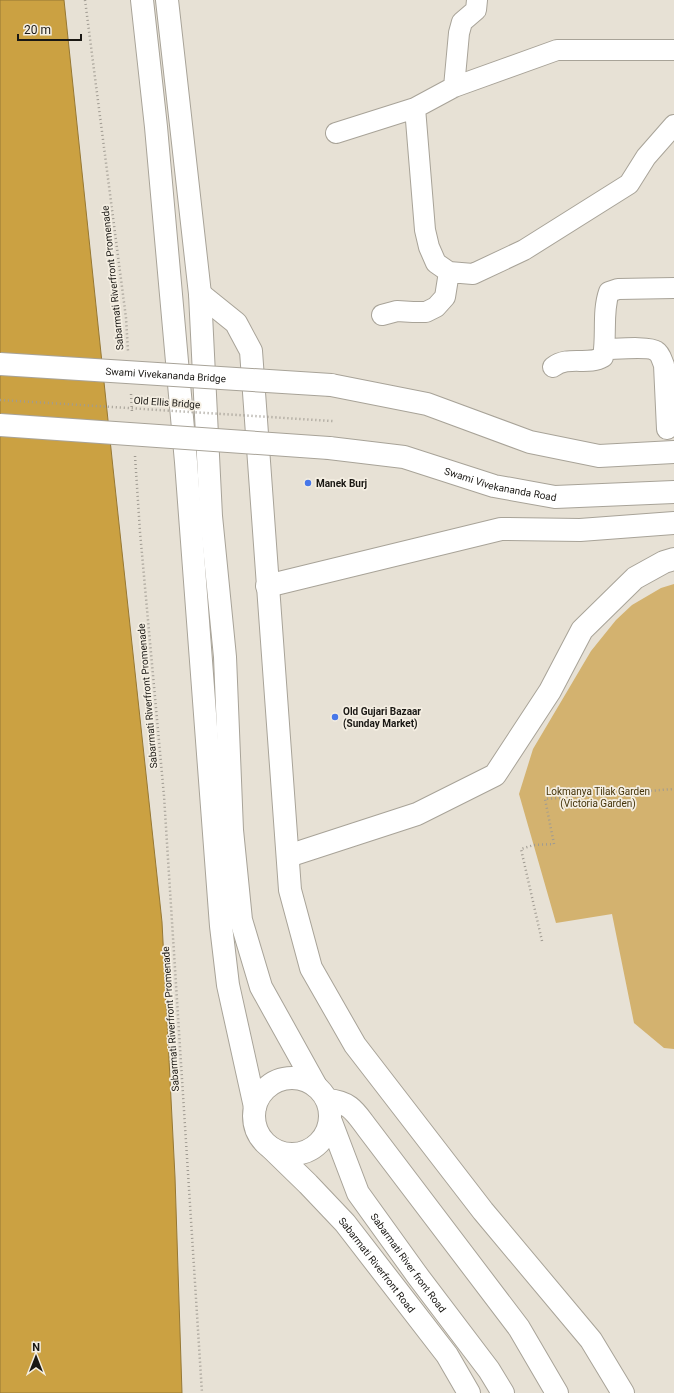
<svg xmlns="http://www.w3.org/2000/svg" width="674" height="1393" viewBox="0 0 674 1393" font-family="Roboto,sans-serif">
<rect width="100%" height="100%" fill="#e7e1d5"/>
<!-- green -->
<path fill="#d3b26f" d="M674 584V1049L664 1048 634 1023 612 914 556 923 519 794 533 749 591 651 616 620 632 605 661 588Z"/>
<!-- water -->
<path fill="#cba142" stroke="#967834" d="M0 0H64L113 468 162 922 175 1177 182 1393H0Z"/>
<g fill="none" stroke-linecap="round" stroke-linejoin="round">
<defs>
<path id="minor" d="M454 87 459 33 462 22 476 10 477 0
M415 108 425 230 429 247 436 263 449 272 473 274 524 250 629 184 646 157 674 125
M336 133 415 108 454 87 557 50H674
M382 315 397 311 413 312H426L436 307 445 297 449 272
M605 349C615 349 649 346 656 351 661 354 662 361 664 365L667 429
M553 367C568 355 588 366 603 357 607 336 602 312 609 292L618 289 674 288"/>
<g id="secondary">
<path d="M142 0 156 127 186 462 221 926 228 985 255 1107"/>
<path d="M167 0 200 294 211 516 225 657 232 830 241 920 261 987 316 1086"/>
<path d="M200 294 236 323 251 351 290 890 311 968 355 1045 483 1211 591 1340 623 1393"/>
<path d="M331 385 427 404 530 442 599 456 674 452"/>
<path id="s1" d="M329 448 404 457 494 486 555 497 674 492"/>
<path d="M267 586 501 529 580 530 674 523"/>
<path d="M288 856 417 814 495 775 550 691 582 630 635 578 664 562 674 559"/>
<circle cx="292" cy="1116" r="38"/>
<path d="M327 1100C351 1102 355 1112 368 1129L519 1328 557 1393"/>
<path id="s2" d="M331 1122 358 1193 417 1275 489 1370 503 1393"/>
<path id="s3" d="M271 1148 308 1184 345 1223 447 1355 469 1393"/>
</g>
</defs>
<!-- minor casing -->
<use href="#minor" stroke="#a8a398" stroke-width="22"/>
<!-- secondary casing -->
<use href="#secondary" stroke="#a8a398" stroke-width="24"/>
<!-- path -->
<path stroke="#a09b92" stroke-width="2.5" stroke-dasharray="1 3" stroke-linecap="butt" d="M85 0 126 318 128 351
M131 394 132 413
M135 456 140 532 164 796 202 1393
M542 941 521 849 534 845 554 844 545 799 674 789"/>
<!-- minor -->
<use href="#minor" stroke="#fff" stroke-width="20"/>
<!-- secondary -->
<use href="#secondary" stroke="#fff" stroke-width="22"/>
<defs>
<g id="secondary-bridge">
<path id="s4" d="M0 364 331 385"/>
<path d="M0 425 329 448"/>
</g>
</defs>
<!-- secondary-bridge casing -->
<use href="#secondary-bridge" stroke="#a8a398" stroke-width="24" stroke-linecap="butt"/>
<!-- path-bridge -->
<path stroke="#a09b92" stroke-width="2.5" stroke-dasharray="1 3" stroke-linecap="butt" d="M0 400 333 421"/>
<!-- secondary-bridge -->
<use href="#secondary-bridge" stroke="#fff" stroke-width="22"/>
</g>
<!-- markers -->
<g fill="#4777e9" stroke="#f4eee2" stroke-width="1.5">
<circle cx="308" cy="483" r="4"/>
<circle cx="335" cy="717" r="4"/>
</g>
<g text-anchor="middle" stroke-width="3.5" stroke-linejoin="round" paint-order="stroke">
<!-- street labels -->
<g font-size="10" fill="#1a1814" stroke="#f4eee2">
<text transform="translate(112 278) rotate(-96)" y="4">Sabarmati Riverfront Promenade</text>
<text dy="4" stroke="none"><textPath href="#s4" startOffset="166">Swami Vivekananda Bridge</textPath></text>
<text transform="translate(167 402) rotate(4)" y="4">Old Ellis Bridge</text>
<text dy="4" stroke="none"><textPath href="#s1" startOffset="176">Swami Vivekananda Road</textPath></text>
<text transform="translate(147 696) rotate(-95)" y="4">Sabarmati Riverfront Promenade</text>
<text transform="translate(170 1019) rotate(-94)" y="4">Sabarmati Riverfront Promenade</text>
<text dy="4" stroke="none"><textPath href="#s2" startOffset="162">Sabarmati River front Road</textPath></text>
<text dy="4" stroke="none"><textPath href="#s3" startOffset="158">Sabarmati Riverfront Road</textPath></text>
</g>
<!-- poi labels -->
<g font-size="10" font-weight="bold" fill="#1a1814" stroke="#f4eee2" text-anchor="start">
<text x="316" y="487">Manek Burj</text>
<text x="343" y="715">Old Gujari Bazaar<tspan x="343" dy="12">(Sunday Market)</tspan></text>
</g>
<!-- park labels -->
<g font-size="10" fill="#45340a" stroke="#f4eee2">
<text x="598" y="795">Lokmanya Tilak Garden<tspan x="598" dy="12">(Victoria Garden)</tspan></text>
</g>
</g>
<!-- north arrow -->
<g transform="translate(36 1357)" stroke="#f4eee2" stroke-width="3" paint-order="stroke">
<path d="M0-3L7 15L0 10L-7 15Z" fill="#1a1814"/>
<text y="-6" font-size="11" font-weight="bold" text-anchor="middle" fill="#1a1814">N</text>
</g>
<!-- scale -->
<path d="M18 34v6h63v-6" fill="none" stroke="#1a1814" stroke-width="2"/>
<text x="24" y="34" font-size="12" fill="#1a1814" stroke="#f4eee2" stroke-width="3" paint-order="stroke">20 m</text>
</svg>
